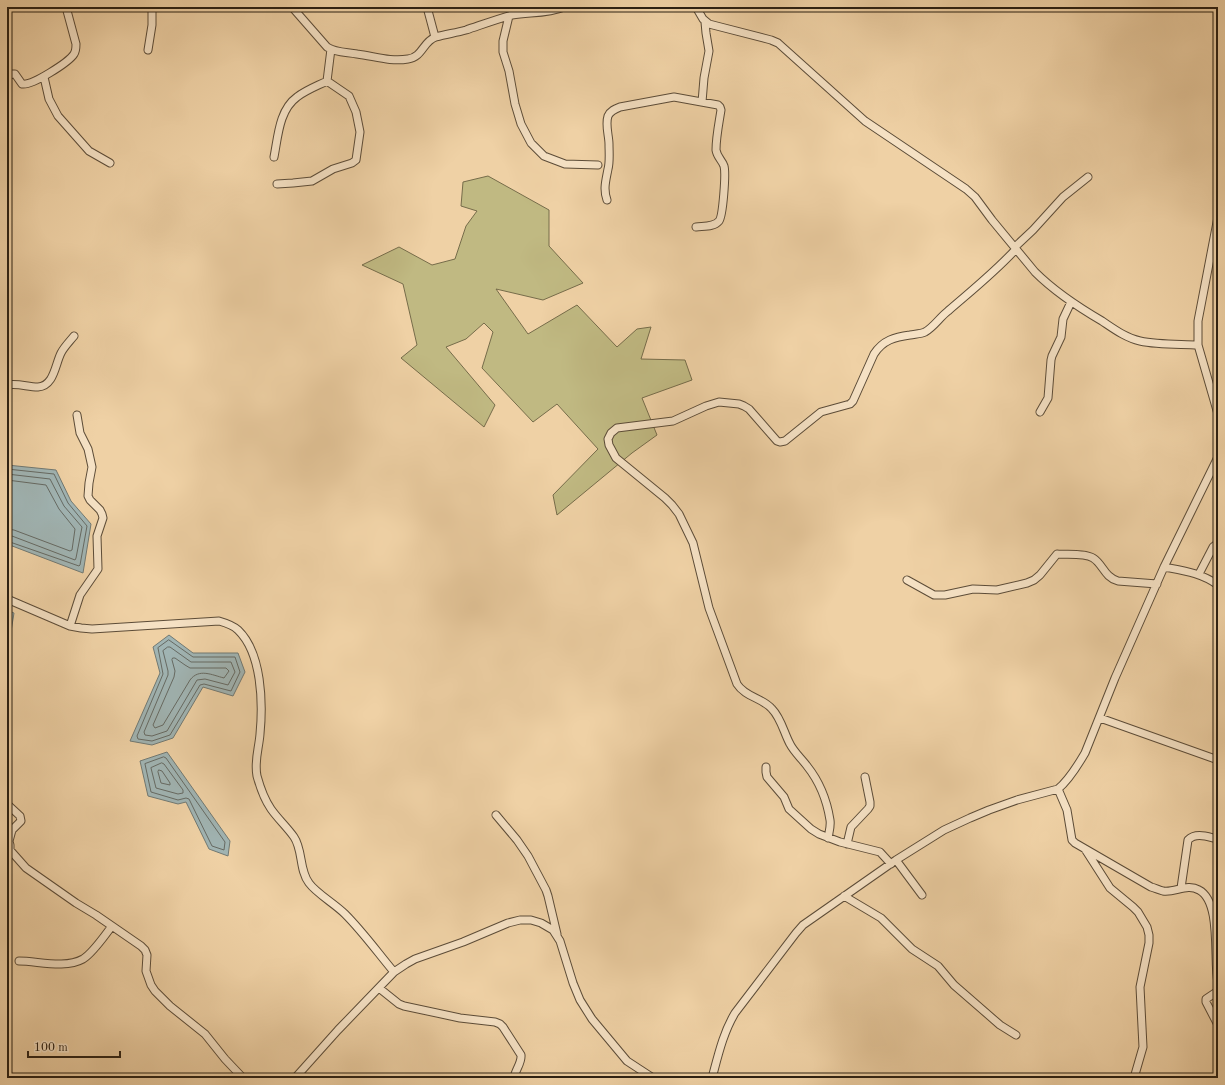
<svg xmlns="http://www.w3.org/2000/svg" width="1225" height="1085" viewBox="0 0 1225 1085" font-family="'Old Standard TT',serif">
<rect width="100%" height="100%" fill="#efd1a5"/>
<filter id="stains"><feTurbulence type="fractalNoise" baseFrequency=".005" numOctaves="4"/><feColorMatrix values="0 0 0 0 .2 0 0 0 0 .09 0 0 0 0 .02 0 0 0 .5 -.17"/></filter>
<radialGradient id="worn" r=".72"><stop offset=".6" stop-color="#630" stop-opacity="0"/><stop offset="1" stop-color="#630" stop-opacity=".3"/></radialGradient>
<!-- green -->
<path fill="#c0b982" stroke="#766c4a" d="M488 176 549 210V246L583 283 543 300 496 289 528 334 577 305 617 347 637 329 651 327 641 359 685 360 692 380 642 398 657 435 632 453 557 515 553 495 598 449 557 404 533 422 482 368 493 332 484 323 466 339 446 347 495 405 484 427 401 358 417 345 403 284 362 265 399 247 432 265 455 259 466 226 477 211 461 206 463 182Z"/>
<!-- water -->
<path fill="#a0b4b3" stroke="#717973" d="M7 465 56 470 71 501 91 524 83 573 7 544Z
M7 610 14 613 7 656Z
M169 635 193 653H238L245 672 233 696 203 687 173 738 152 745 130 741 160 673 153 647Z
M167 752 230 841 228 856 209 849 186 802 178 804 148 796 140 761Z"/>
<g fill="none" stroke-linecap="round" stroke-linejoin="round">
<!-- shore -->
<path stroke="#666a63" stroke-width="1" d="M7 469 54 474 68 503 87 526 80 565 79 566 7 541
M7 474 50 479 64 506 82 527 76 558 75 560 12 536 7 535
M7 480 46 485 59 509 75 529 72 550 70 551 14 530 7 529
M169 640 193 657H235L240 672 231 691 204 684 200 685 170 735 152 741 138 739 137 736 163 674 158 648Z
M168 647H170L191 662H231L235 672 228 685 205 679 197 680 167 731 152 736 145 735 144 732 168 675V671L163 651Z
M173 658H175L185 665 190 668H226L229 671 224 678C212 675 199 668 190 680L163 725 155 728 153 725 174 677 175 671 172 660Z
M164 757 166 758 225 842 224 850 212 846 189 799 186 798 178 800 151 792 145 764Z
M162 763 164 764 183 790V793L178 794 156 788 151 768Z
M159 770 162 771 170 783V785L161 783 158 772Z"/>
<defs>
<path id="minor" d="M292 7 327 47C336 53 347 52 357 54 374 56 390 62 408 59 423 57 423 41 436 37 446 34 456 33 466 30 481 25 497 19 512 15 530 12 547 14 564 7
M427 7 435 37
M696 7 703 19 709 24 771 40 778 43 865 121 966 189 975 197 992 220 1035 272C1055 292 1078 307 1102 321 1114 329 1126 338 1140 341 1158 345 1179 344 1198 345
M509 16 503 41V52L509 71 515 104 521 124 531 143 544 156 565 164 598 165
M148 50 152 25V7
M7 77 12 74H15L22 84C32 86 69 62 74 54 76 51 76 48 76 44L66 7
M44 77 49 99 58 116 89 151 110 163
M702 102 704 78 709 51 706 33 705 22
M274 157C278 137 279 110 297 97 306 90 317 86 327 81L331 49
M277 184 293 183 312 181 333 169 352 163 356 160 360 132 356 112 349 96 327 81
M607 200C603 189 606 180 608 169 610 162 609 152 609 144 609 136 605 125 608 116 610 111 615 109 620 107L674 97 718 105 720 107 721 110C719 123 716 137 716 150 717 157 722 160 724 166 726 173 723 216 719 221 714 227 704 226 696 227
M1218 217 1198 321V345L1218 414
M1015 247 1033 230 1063 197 1088 177
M7 385C19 383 27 387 38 387 54 386 55 365 61 353 64 347 70 341 74 336
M1040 412 1048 398 1051 360 1052 356 1061 337 1063 319 1071 302
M1164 567C1185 571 1201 573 1218 585
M1199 574 1213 547 1218 543
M907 580 934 595H945L973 589 997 590 1027 583 1034 580 1040 575 1057 554C1067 555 1085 553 1093 558 1103 564 1104 577 1118 581L1157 584
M7 599 70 626 81 628 92 629 219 621C226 623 233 625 238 630 262 653 263 703 260 734 259 748 254 761 257 776 260 787 264 799 271 809 278 819 287 827 294 837 303 850 299 870 309 883 316 893 335 904 345 914 363 932 378 953 394 972
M70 626 80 595 98 569 97 536 103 518 102 514 100 510 90 500 88 496 89 483 92 467 88 449 80 433 77 415
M1100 718 1218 760
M766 767V772L767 777 784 797 789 809 811 829 819 834 840 842 880 852 891 864
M1058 789 1067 810 1072 840 1075 843 1151 887C1155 888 1159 890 1163 891 1175 893 1187 883 1199 890 1222 902 1213 961 1218 983
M7 804 20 816 21 821 12 830 9 841 10 845V850L26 868 76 903 96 915 141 946 145 950 147 955 146 971 151 985 155 991 170 1006 205 1034 225 1059 243 1078
M496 815 517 840 528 856 546 890 548 896 557 934
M828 838C829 832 831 826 830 820 827 801 819 781 807 766 802 759 794 752 790 744 784 733 781 718 772 709 763 698 745 697 737 684L709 608 693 543 679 514 672 505 665 498 616 458 609 445 608 439 611 433 617 428 673 421 706 406 719 402 739 404 744 406 749 409 777 441 780 442 785 441 821 412 850 404 853 401 874 354C883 340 895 337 910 335 915 334 921 334 925 332 934 327 940 317 948 311 971 291 995 272 1016 249
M847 844 851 827 868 809 870 806V802L865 777
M1085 849 1110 888 1133 907 1138 912 1147 927 1149 935V943L1140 987 1143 1047 1134 1078
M896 860 922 895
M1181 888 1188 840C1196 832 1208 837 1218 839
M844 896 881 918 912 949 938 966 954 985 1000 1025 1016 1035
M19 961C38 961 65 969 83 959 93 953 105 935 112 926
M379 988 399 1004 404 1006 460 1018 495 1022 500 1024 503 1027 521 1055C522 1063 515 1070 514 1078
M1218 991 1206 999V1002L1218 1025
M295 1078 338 1030 394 972 406 964 415 959 463 942 508 923 520 920H531L541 923 553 930 560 941 573 983 580 1000 592 1019 627 1061 653 1078
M712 1078C718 1056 723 1033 735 1013L796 933 803 925 896 860 944 830 970 818 989 810 1017 800 1058 789C1069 780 1078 765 1085 753L1115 678 1164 567 1218 457"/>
</defs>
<!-- minor casing -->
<use href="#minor" stroke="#5c4c38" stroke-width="9"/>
<!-- minor -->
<use href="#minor" stroke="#f5e1c4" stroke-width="7"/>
</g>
<!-- margin -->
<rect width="1225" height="1085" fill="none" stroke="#efd1a5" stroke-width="24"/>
<rect x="8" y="8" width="1209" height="1069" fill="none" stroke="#2b2013" stroke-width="2"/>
<rect x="12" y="12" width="1201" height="1061" fill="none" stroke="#2b2013"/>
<!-- scale -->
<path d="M28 1051v6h92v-6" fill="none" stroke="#2b2013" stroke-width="2"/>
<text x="34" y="1051" font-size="12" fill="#2b2013" stroke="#f5e1c4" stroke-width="3" paint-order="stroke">100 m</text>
<rect width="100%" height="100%" filter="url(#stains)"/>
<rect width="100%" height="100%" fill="url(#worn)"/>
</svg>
